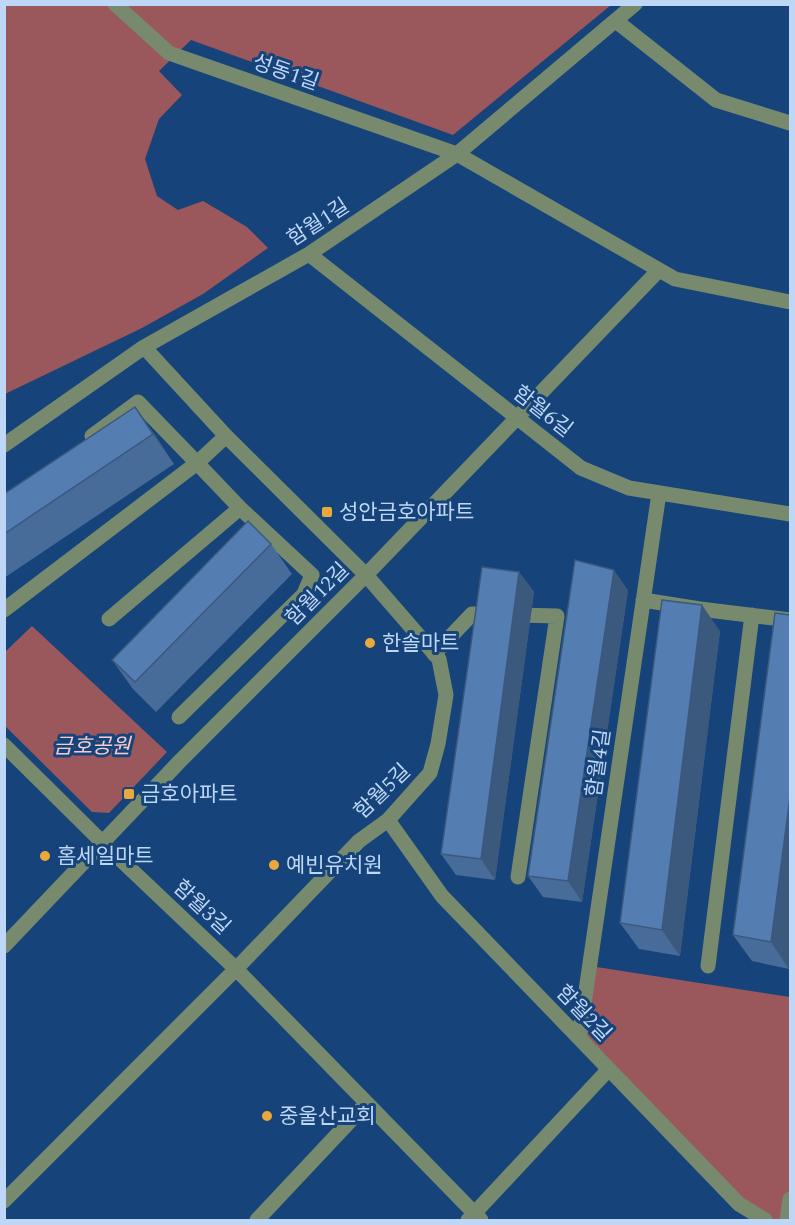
<svg xmlns="http://www.w3.org/2000/svg" width="795" height="1225" viewBox="0 0 795 1225" font-family="Spectral,'Noto Sans KR',serif">
<rect width="100%" height="100%" fill="#164379"/>
<!-- green -->
<path fill="#9a575c" d="M5 5H611L453 135 191 40 159 71 182 95 159 119 145 159 157 196 178 210 203 201 247 227 268 248 203 294 142 328 5 394Z
M32 626 167 752 109 813 92 812 5 726V652Z
M590 966 790 997V1199L787 1220H765L579 1038Z"/>
<g fill="none" stroke-linecap="round" stroke-linejoin="round">
<!-- minor -->
<path stroke="#778a6e" stroke-width="15" d="M115 4 169 53 457 154 675 279 790 302
M616 21 716 100 790 123
M309 254 581 468 629 488 790 514
M92 436 138 402 197 463 226 436
M4 445 144 347 309 254 457 154 635 4
M643 600 700 609 790 620
M4 610 197 463 240 508 312 575 304 594 179 717
M109 619 240 508
M434 654 472 614 557 616 518 877
M4 745 102 842 236 969 481 1220
M388 820 442 896 739 1204 765 1220
M4 946 180 761 366 575 659 270
M708 966 752 615
M579 1038 659 493
M4 1201 236 969 359 841 388 820 430 773 438 744 446 695 439 659 366 575 226 436 144 347
M257 1220 366 1104
M468 1220 609 1069
M787 1220 790 1199"/>
</g>
<!-- wall -->
<path fill="#486c99" d="M135 407 174 464 4 578V494Z
M271 544 292 574 156 712 133 689 112 660Z
M519 572 534 592 495 880 456 875 441 854Z
M628 590 582 902 543 897 528 876Z
M790 615V960L789 969 752 961 733 935Z
M720 631 680 956 639 949 620 923Z"/>
<!-- shaded-wall -->
<path fill="#3b587d" d="M135 407 156 436 174 464 153 434Z
M614 570 628 590 582 902 568 881Z
M519 572 534 592 495 880 481 859Z
M702 605 720 631 680 956 662 930Z
M790 797V960L789 969 771 942Z"/>
<!-- building -->
<path fill="#547db2" stroke="#3b587d" stroke-width="1.5" d="M135 407 153 434 4 534V494Z
M248 521 271 544 135 682 112 660Z
M575 560 614 570 568 881 528 876Z
M482 567 519 572 481 859 441 854Z
M662 600 702 605 662 930 620 923Z
M775 613 790 615V797L771 942 733 935Z"/>
<!-- markers -->
<g fill="#eca93b" stroke="#164379" stroke-width="2">
<rect x="321" y="506" width="12" height="12" rx="3"/>
<circle cx="370" cy="643" r="6"/>
<rect x="123" y="788" width="12" height="12" rx="3"/>
<circle cx="45" cy="856" r="6"/>
<circle cx="274" cy="865" r="6"/>
<circle cx="267" cy="1116" r="6"/>
</g>
<g text-anchor="middle" stroke-width="6" stroke-linejoin="round" paint-order="stroke">
<!-- street labels -->
<g font-size="21" fill="#bed7f7" stroke="#164379">
<text transform="translate(286 72) rotate(19)" y="7">성동1길</text>
<text transform="translate(318 222) rotate(-33)" y="7">함월1길</text>
<text transform="translate(543 411) rotate(38)" y="7">함월6길</text>
<text transform="translate(317 594) rotate(-45)" y="7">함월12길</text>
<text transform="translate(598 763) rotate(-82)" y="7">함월4길</text>
<text transform="translate(382 791) rotate(-44)" y="7">함월5길</text>
<text transform="translate(202 907) rotate(43)" y="7">함월3길</text>
<text transform="translate(584 1013) rotate(46)" y="7">함월2길</text>
</g>
<!-- poi labels -->
<g font-size="21" fill="#bed7f7" stroke="#164379" text-anchor="start">
<text x="339" y="519">성안금호아파트</text>
<text x="382" y="650">한솔마트</text>
<text x="141" y="801">금호아파트</text>
<text x="57" y="863">홈세일마트</text>
<text x="286" y="872">예빈유치원</text>
<text x="279" y="1123">중울산교회</text>
</g>
<!-- park labels -->
<g font-size="21" font-style="italic" fill="#f7cbcd" stroke="#164379">
<text x="92" y="753">금호공원</text>
</g>
</g>
<!-- border -->
<rect width="795" height="1225" fill="none" stroke="#bed7f7" stroke-width="12"/>
</svg>
